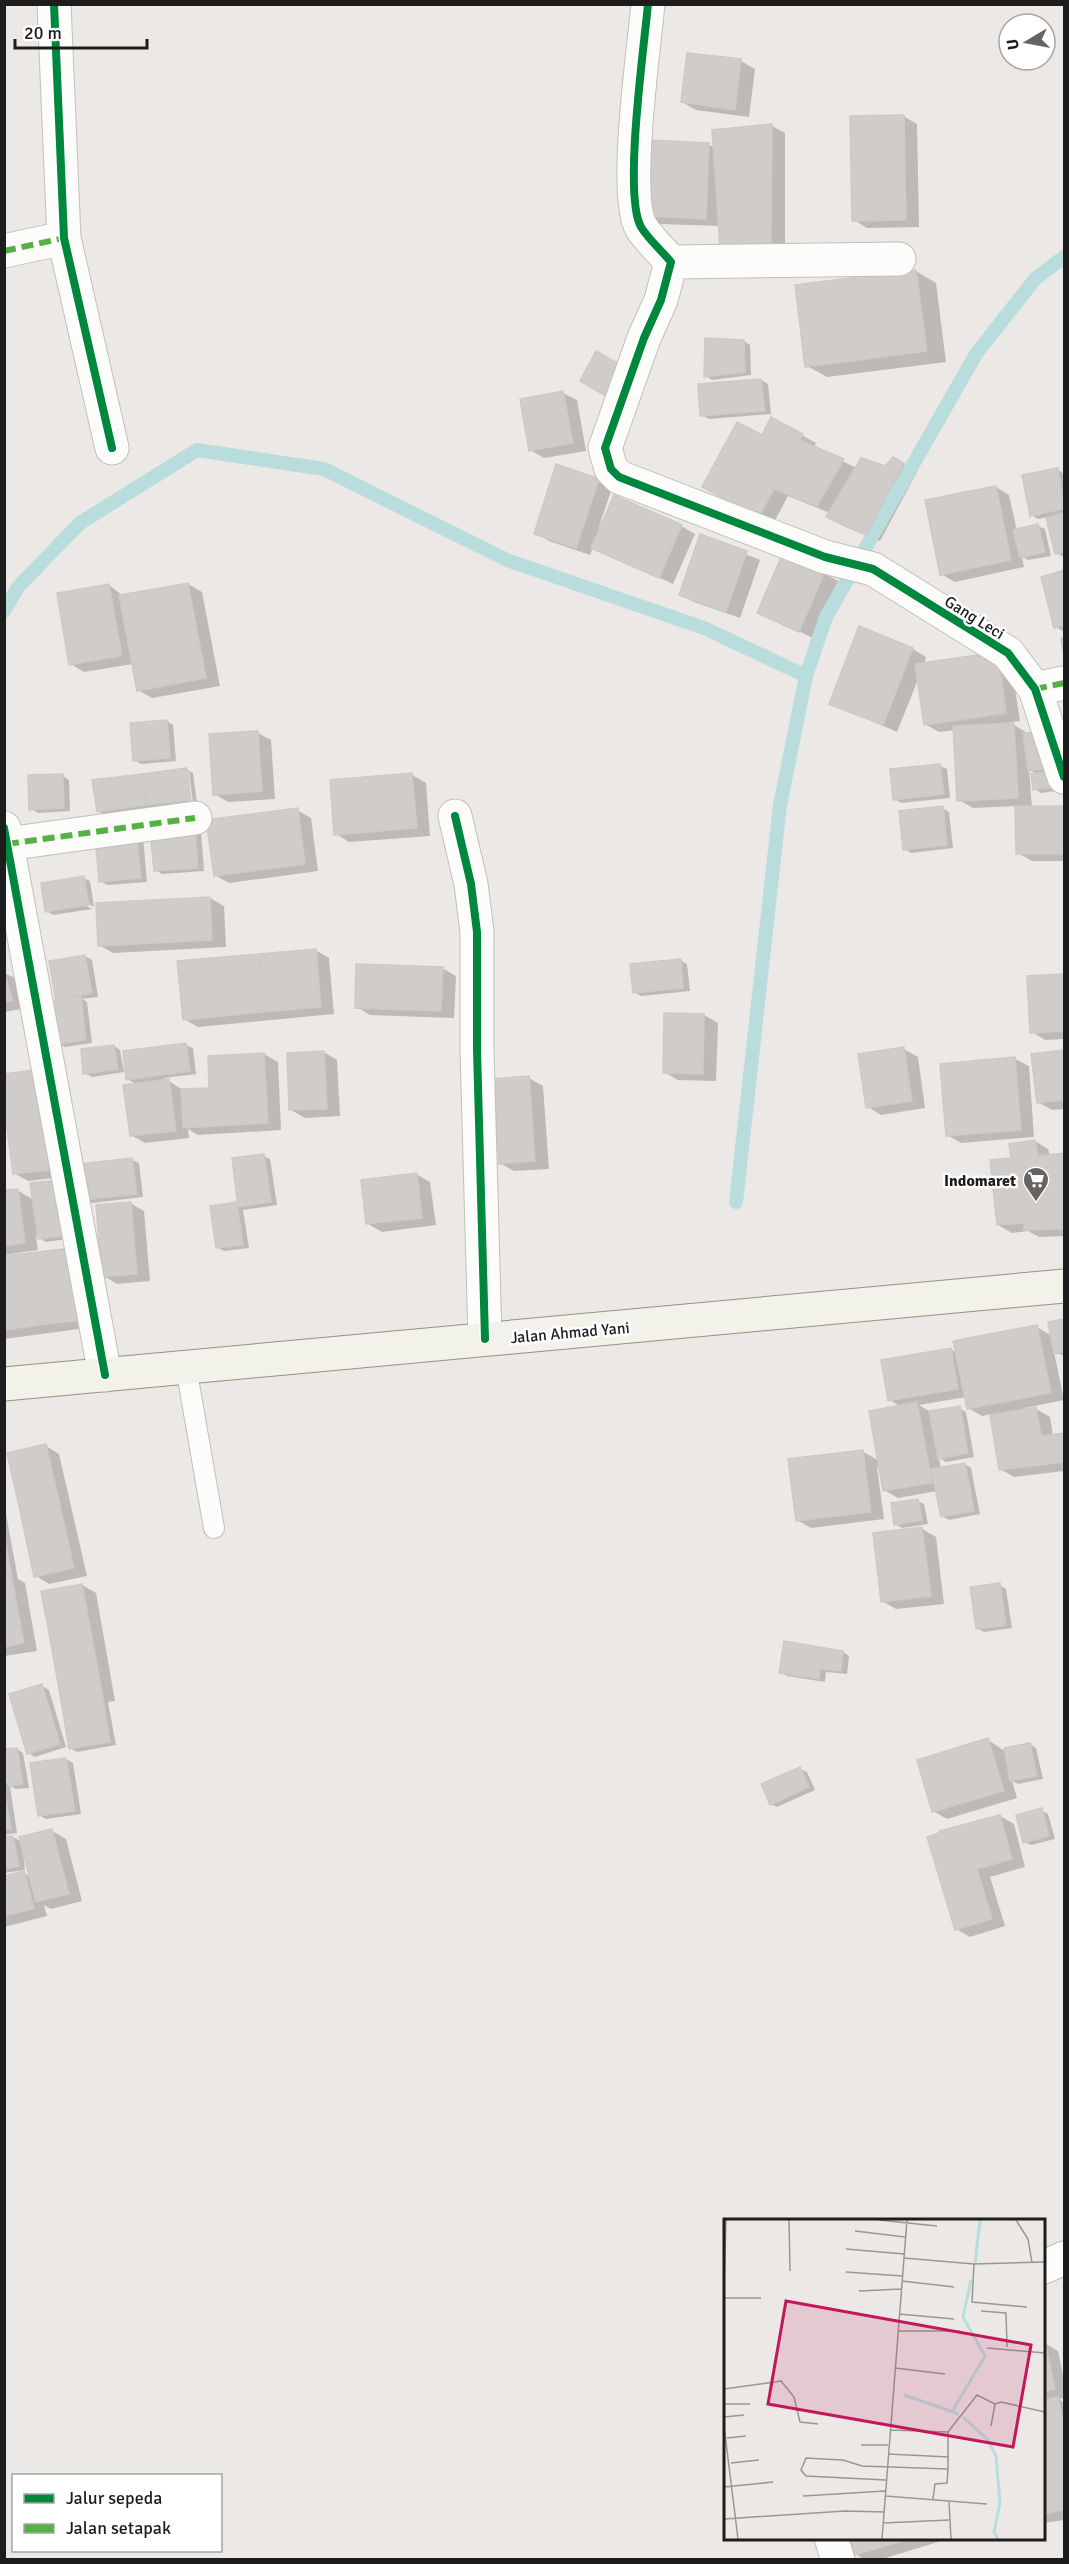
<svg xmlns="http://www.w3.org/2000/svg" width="1069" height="2564" viewBox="0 0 1069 2564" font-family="Signika,sans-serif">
<rect width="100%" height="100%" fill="#ebe8e5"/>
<!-- shadow -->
<path fill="#0003" d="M688 54 741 61 755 69 749 117 696 110 682 102Z
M903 116 917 124 919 227 867 228 854 220Z
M772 126 785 133V257L720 226 661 224 647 216 708 144 715 148Z
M916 271 936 283 946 362 827 377 807 366Z
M744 341 750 345 751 375 712 380 706 376Z
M761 380 768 384 771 414 709 419 702 415Z
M563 393 577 400 586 451 544 458 530 450Z
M772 419 816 443 814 448 857 468H885L893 459 917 472 880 541 841 525 828 517 830 513 788 496 773 524 717 494 762 437Z
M1058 470 1064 474 1063 557 1057 553 1047 517 1038 519 1031 515Z
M598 480 612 488 599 527 681 526 695 534 673 584 593 547 590 555 549 541 536 533Z
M996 487 1009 495 1017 531 1038 526 1045 529 1051 556 1028 560 1022 557 1024 567 955 582 941 574Z
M701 536 760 560 740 618 694 602 680 594Z
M1064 572V632L1056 627 1043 578Z
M824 573 838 581 813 638 759 612Z
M188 584 202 592 220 686 152 698 138 690 133 664 84 672 71 664 109 585 123 596Z
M860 628 913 649 926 657 924 664 1011 662 1020 721 1005 723V725H1014L1027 733 1062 790 1041 793 1035 789 1037 775 1029 769 1032 808 1064 807V861H1032L1018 853 1017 806 973 808 959 800 955 730 939 732 925 724 919 677 897 732 831 703Z
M167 721 173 725 176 761 141 764 134 760Z
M258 733 271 740 275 799 228 802 214 794Z
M940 766 947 769 950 798 901 803 895 799Z
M186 769 193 773 197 803H193L189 772H186L190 804 105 815 98 811Z
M412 775 426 783 430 836 349 842 336 834Z
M63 776 69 780 70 811 38 813 31 809Z
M942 808 949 812 953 848 911 853 904 849Z
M297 810 311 818 318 871 229 883 215 875Z
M152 832H201L204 871 162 874 155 870Z
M96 837H143L147 882 107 885 101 881Z
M84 878 90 881 94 907 83 900 81 903 92 909 53 915 47 911Z
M210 898 224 906 226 947 113 953 99 945Z
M315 950 329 958 334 1014 198 1027 184 1019Z
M85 956 92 960 98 997 82 999 87 1002 92 1043 65 1047 59 1043 57 1001Z
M680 960 687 964 690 991 641 996 634 992Z
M442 968 456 976 454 1018 370 1015 357 1007Z
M4 973 20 980 26 1008 4 1012Z
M1064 975V1039L1045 1040 1032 1032 1028 977Z
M704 1015 718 1023 716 1081 678 1080 664 1072Z
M186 1045 193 1048 196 1074 164 1078 183 1090 211 1089 264 1054 278 1062 281 1130 198 1135 188 1129 189 1138 145 1143 131 1135 138 1085 127 1079Z
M114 1046 120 1050 124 1072 92 1077 85 1073Z
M904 1049 918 1057 925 1108 881 1115 868 1107Z
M1064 1051V1109L1052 1110 1038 1102 1032 1055Z
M324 1052 337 1060 340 1116 305 1118 291 1110Z
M1015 1059 1029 1066 1034 1137 961 1143 947 1135Z
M36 1071 62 1177 28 1181 14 1173Z
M529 1078 543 1086 549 1169 514 1171 500 1163Z
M1035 1141 1048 1149 1050 1156 1064 1154V1236L1039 1237 1028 1231 1012 1233 998 1225 1013 1159Z
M263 1156 270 1159 277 1205 243 1210 249 1248 224 1251 217 1247 212 1208 239 1204Z
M132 1160 139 1163 143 1197 92 1203 86 1200Z
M416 1174 430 1182 436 1225 382 1232 368 1224Z
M17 1190 34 1200 75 1238 46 1242 36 1236 38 1250 4 1255V1192Z
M130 1203 144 1211 150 1281 117 1284 104 1276Z
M4 1258 94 1327 4 1339Z
M1064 1321V1356L1054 1352 1064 1400 1024 1408 1025 1411 1036 1409 1050 1417 1053 1436 1064 1435V1471L1014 1477 1000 1469 991 1414 982 1416 968 1408 966 1397 919 1405 932 1413 959 1408 966 1412 974 1457 946 1462 939 1458 941 1468 965 1464 971 1468 980 1514 949 1520 942 1516 937 1491 898 1498 884 1490 880 1467H877L884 1519 811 1528 797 1520 862 1451 879 1461 901 1407 890 1400 950 1349 957 1353 1037 1327 1052 1336 1050 1323Z
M46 1446 59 1454 87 1576 49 1584 36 1576Z
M918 1501 924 1504 928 1524 902 1528 895 1524Z
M4 1503 18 1579 25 1583 37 1651 4 1656Z
M922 1529 936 1537 944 1604 896 1609 882 1601Z
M82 1585 96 1593 115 1701 108 1702 116 1745 77 1752 70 1748Z
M999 1585 1006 1589 1012 1628 984 1632 977 1628Z
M843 1652 849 1656 847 1674 826 1672 825 1682 787 1676 781 1672Z
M42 1686 49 1690 66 1747 35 1757 28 1753Z
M988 1740 1003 1750 1030 1744 1036 1748 1043 1779 1018 1784 1012 1781 1017 1798 947 1819 933 1811Z
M17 1749 23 1753 29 1788 16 1789 10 1786 17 1833 4 1835V1781L9 1784 4 1751Z
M66 1759 73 1763 81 1814 46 1819 39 1815Z
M800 1769 807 1772 815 1790 777 1807 771 1804Z
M1041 1810 1048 1814 1055 1839 1031 1845 1024 1842Z
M1000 1816 1014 1824 1025 1867 990 1877 1005 1926 970 1937 956 1929 928 1838Z
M52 1831 66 1839 82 1901 51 1909 44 1905 47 1916 4 1927V1878L24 1873 31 1877Z
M13 1837 22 1842 25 1870 4 1873V1838Z
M1044 2343 1058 2351 1064 2380V2398L1059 2399 1064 2403V2520L1044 2523Z
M851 2538H937L938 2542 879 2560H865L856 2554Z"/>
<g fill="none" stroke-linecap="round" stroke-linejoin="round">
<!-- stream -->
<path stroke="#b9dcdd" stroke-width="14" d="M4 611 18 587 80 523 197 450 324 469 507 560 704 628 806 676
M736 1202 780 805 806 676 826 617 976 354 1035 279 1064 257"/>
</g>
<!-- building -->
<path fill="#d0ccca" stroke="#cec9c7" stroke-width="1.5" d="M687 53 741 59 735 110 681 102Z
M904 115 906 220 852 221 850 116Z
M772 124 771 250 720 247 712 130Z
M648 140 709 143 706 219 645 216Z
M916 270 927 351 805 367 795 285Z
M705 338 744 340 745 372 704 377Z
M596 351 626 368 609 398 580 381Z
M761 379 765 411 700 416 698 384Z
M563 391 573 443 529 451 520 399Z
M771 417 803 434 759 517 702 487 737 422 762 435Z
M800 440 844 459 817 506 774 489Z
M893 457 904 463 866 535 826 517 861 458 885 466Z
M556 464 599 479 576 548 534 534Z
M1058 468 1064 509 1030 516 1022 475Z
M996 486 1011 560 940 575 925 500Z
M614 495 682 525 659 578 591 548Z
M1064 513V552L1055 554 1046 518Z
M1038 524 1045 552 1020 558 1013 530Z
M700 534 747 551 726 612 679 595Z
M783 553 825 572 799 632 757 613Z
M1064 570V625L1054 628 1041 577Z
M188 583 206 678 137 691 119 595Z
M109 584 122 656 69 665 57 593Z
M859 626 913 648 883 725 829 704Z
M1064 637V656L1061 638Z
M998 652 1006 713 924 725 915 664Z
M167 720 170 758 133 761 130 723Z
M1014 723 1018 798 957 801 953 726Z
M258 731 262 791 213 795 209 734Z
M1046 731 1049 768 1028 771 1023 733Z
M940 764 944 794 893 800 890 769Z
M187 768 191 800 146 805 142 774Z
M1054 771 1056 787 1033 790 1031 774Z
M412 773 417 828 334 835 330 780Z
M63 774 64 808 29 810 28 775Z
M142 774 146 805 97 812 92 780Z
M943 806 947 845 903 850 899 811Z
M1015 806H1064V854H1016Z
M298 808 305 864 214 876 206 820Z
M195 827 198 868 154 871 150 830Z
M136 832 141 878 99 882 95 836Z
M84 876 89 905 45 912 41 883Z
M210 897 212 940 98 946 96 903Z
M316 949 321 1007 264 1012 259 954Z
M259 954 264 1012 183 1020 177 961Z
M85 955 92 993 56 1000 49 961Z
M681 959 683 988 633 993 630 964Z
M356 964 443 967 441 1011 355 1008Z
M4 971 13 1001 4 1002Z
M1064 974V1031L1030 1033 1027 976Z
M81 997 86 1040 57 1044 52 1000Z
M664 1013 704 1014 703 1074 663 1073Z
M186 1043 190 1071 126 1080 123 1051Z
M114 1045 118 1069 83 1074 81 1049Z
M904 1047 912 1101 866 1108 858 1054Z
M1064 1050V1100L1037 1103 1031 1054Z
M324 1051 327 1109 289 1110 287 1053Z
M264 1053 268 1123 183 1128 181 1089 209 1088 208 1056Z
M1015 1057 1021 1130 946 1136 940 1064Z
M36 1070 49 1170 13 1174 4 1106V1074Z
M529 1076 535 1161 499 1164 493 1079Z
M169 1079 176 1131 130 1136 123 1085Z
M1035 1140 1038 1156 1064 1153V1229L1024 1230V1223L997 1225 990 1160 1011 1158 1009 1144Z
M264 1154 271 1202 238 1207 232 1158Z
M132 1158 137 1194 84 1200 80 1164Z
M417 1173 422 1218 366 1224 361 1180Z
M61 1180 69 1235 38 1239 30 1183Z
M18 1189 25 1243 4 1246V1190Z
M131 1202 137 1274 102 1277 96 1205Z
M237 1202 243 1245 216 1248 210 1206Z
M72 1248 81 1320 39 1325 29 1253Z
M29 1253 39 1325 4 1330V1256Z
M1064 1319V1352L1054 1354 1048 1322Z
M1037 1325 1051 1393 967 1409 953 1341Z
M951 1348 958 1389 888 1401 881 1360Z
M917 1402 932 1483 883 1491 869 1411Z
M960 1406 968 1453 938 1459 929 1411Z
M1036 1407 1041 1436 1064 1433V1462L999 1470 990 1415Z
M46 1444 59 1501 20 1510 7 1453Z
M863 1450 871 1512 796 1521 788 1459Z
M965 1463 974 1511 941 1517 931 1469Z
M918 1499 922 1520 894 1525 891 1503Z
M59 1501 74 1568 34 1577 20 1510Z
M922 1527 931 1596 881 1602 873 1533Z
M4 1534 11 1573 4 1575Z
M11 1573 24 1643 4 1647V1575Z
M1000 1583 1006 1625 976 1629 970 1587Z
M82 1584 92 1637 51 1644 41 1591Z
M92 1637 102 1693 61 1700 51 1644Z
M784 1641 843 1651 841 1671 820 1669 819 1679 779 1673Z
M42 1684 60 1744 27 1754 9 1694Z
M102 1693 110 1742 69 1749 61 1700Z
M988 1738 1004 1791 932 1812 917 1760Z
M1030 1743 1037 1776 1010 1781 1004 1748Z
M17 1748 23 1784 8 1786 4 1749Z
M66 1758 75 1811 38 1816 30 1763Z
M800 1767 809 1787 770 1805 761 1784Z
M4 1787 11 1829 4 1830Z
M1042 1808 1049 1836 1023 1843 1016 1815Z
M1000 1815 1012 1859 977 1869 992 1919 955 1930 927 1837 939 1833V1831Z
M52 1829 69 1894 36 1902 19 1837Z
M13 1836 19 1866 4 1869V1837Z
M24 1871 34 1909 4 1916V1876Z
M1045 2342 1055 2389 1044 2392V2342Z
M1058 2397 1064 2429V2510L1044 2514V2400Z
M850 2538H912L855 2555Z"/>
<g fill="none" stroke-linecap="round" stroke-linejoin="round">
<defs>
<path id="service" d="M186 1367 214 1528"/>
<path id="minor" d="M54 4 64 238 112 448
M648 4C644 48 623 195 641 227 649 240 662 251 671 262L661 300 644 338 605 448 611 469 619 477 825 557 873 569 1008 653 1035 689 1064 777
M4 251 64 238
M671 262 899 259
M1035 689 1064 683
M455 816 471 884 477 932V1050L485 1339
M4 828 105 1375
M7 844 195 818
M1044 2267 1064 2258
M831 2538 838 2560"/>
<path id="secondary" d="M4 1384 1064 1286"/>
</defs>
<!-- service casing -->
<use href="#service" stroke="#c1bfbe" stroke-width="22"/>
<!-- minor casing -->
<use href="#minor" stroke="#c1bfbe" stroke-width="35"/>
<!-- secondary casing -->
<use href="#secondary" stroke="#94927e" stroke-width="35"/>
<!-- service -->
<use href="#service" stroke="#fcfcfb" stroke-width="20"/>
<!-- minor -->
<use href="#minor" stroke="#fcfcfb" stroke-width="33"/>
<!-- secondary -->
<use href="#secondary" stroke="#f2f1ea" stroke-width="33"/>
<!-- quiet -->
<path stroke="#55b145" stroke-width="6" stroke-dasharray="12 6" stroke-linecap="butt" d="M4 251 64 238
M1035 689 1064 683
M7 844 195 818"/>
<defs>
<path id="cycleway" d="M54 4 64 238 112 448
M648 4C644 48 623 195 641 227 649 240 662 251 671 262L661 300 644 338 605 448 611 469 619 477 825 557 873 569 1008 653 1035 689 1064 777
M455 816 471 884 477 932V1050L485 1339
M4 828 105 1375"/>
</defs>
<!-- cycleway casing -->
<use href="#cycleway" stroke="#fff" stroke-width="11"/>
<!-- cycleway -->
<use href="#cycleway" stroke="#00873e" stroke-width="8"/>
</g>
<!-- icons -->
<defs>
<symbol id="supermarket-pin" viewBox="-11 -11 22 30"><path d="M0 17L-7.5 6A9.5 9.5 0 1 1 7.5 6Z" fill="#656463" stroke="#fff"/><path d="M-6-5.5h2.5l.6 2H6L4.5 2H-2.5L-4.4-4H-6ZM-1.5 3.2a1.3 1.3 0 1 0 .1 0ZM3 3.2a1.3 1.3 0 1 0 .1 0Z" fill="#fff"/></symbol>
</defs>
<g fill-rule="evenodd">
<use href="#supermarket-pin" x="1021" y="1165" width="30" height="40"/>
</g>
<g text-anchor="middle" stroke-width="5" stroke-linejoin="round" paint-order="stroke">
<!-- street labels -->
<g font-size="16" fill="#1d1d1d" stroke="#fff">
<text transform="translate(975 617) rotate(32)" y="6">Gang Leci</text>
<text transform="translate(570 1332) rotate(-5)" y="6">Jalan Ahmad Yani</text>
</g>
<!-- poi labels -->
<g font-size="16" font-weight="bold" fill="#1d1d1d" stroke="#fff" text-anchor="end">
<text x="1016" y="1186">Indomaret</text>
</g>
</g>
<!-- overview -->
<g transform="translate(724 2219)">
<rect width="321" height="321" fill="#ebe8e5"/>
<path fill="none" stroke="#b9dcdd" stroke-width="3" d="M251 44 256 1M180 176 235 195M229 191 261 137 239 98 247 61M239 198 263 220 272 237 276 284 270 313 274 320"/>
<path fill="none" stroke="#999795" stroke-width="1.5" d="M65 1 66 52M155 1 213 7M292 1 304 20 308 44M131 12 181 18M122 30 180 35M180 39 250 45 321 43M250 45 248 83 303 88M122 53 178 57M178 62 230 68M0 68 2 1M135 72 177 70M0 79H37M257 92 282 94 283 128M175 95 230 100M174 112H236M263 129 321 134M171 149 221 155M0 170 57 162 70 178 76 203 94 205M0 185H26M0 198 20 196M0 207 14 320M267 207 271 185M166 211 224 213 253 176 271 185 277 183 321 193M3 219 22 217M137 226H164M164 235 225 238M7 244 35 241M162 261 82 257 77 251 82 239 119 241 138 247 224 250V213M0 268 49 263M79 277 161 272M161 277 263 285M209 280 211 265 223 264 224 250M225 283 227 320M0 300 121 292 160 293M159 304 225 301M158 320 183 1"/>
<path fill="#c2185b" fill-opacity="0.15" stroke="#c2185b" stroke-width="3" d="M62 82 307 126 289 228 44 185Z"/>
<rect width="321" height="321" fill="none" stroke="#1d1d1d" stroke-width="3"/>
</g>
<!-- border -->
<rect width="1069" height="2564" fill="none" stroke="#1d1d1d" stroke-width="12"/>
<!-- legend -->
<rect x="12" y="2474" width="210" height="78" fill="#ffffff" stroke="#a5a5a5" stroke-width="1.5"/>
<rect x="24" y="2494" width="30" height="9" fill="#00873e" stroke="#a5a5a5" stroke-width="1.5"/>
<text x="66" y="2504" font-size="18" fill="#1d1d1d">Jalur sepeda</text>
<rect x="24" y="2524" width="30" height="9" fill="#55b145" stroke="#a5a5a5" stroke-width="1.5"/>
<text x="66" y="2534" font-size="18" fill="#1d1d1d">Jalan setapak</text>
<!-- north arrow -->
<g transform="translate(1027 42) rotate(260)"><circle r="28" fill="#ffffff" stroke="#a5a5a5" stroke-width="1.5"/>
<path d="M0-4.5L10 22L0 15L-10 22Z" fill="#656463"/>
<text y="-9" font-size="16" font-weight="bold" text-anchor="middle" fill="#1d1d1d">U</text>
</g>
<!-- scale -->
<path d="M15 39v9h132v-9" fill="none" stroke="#1d1d1d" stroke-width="3"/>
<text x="24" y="39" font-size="18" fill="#1d1d1d" stroke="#ffffff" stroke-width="4.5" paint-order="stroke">20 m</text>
</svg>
